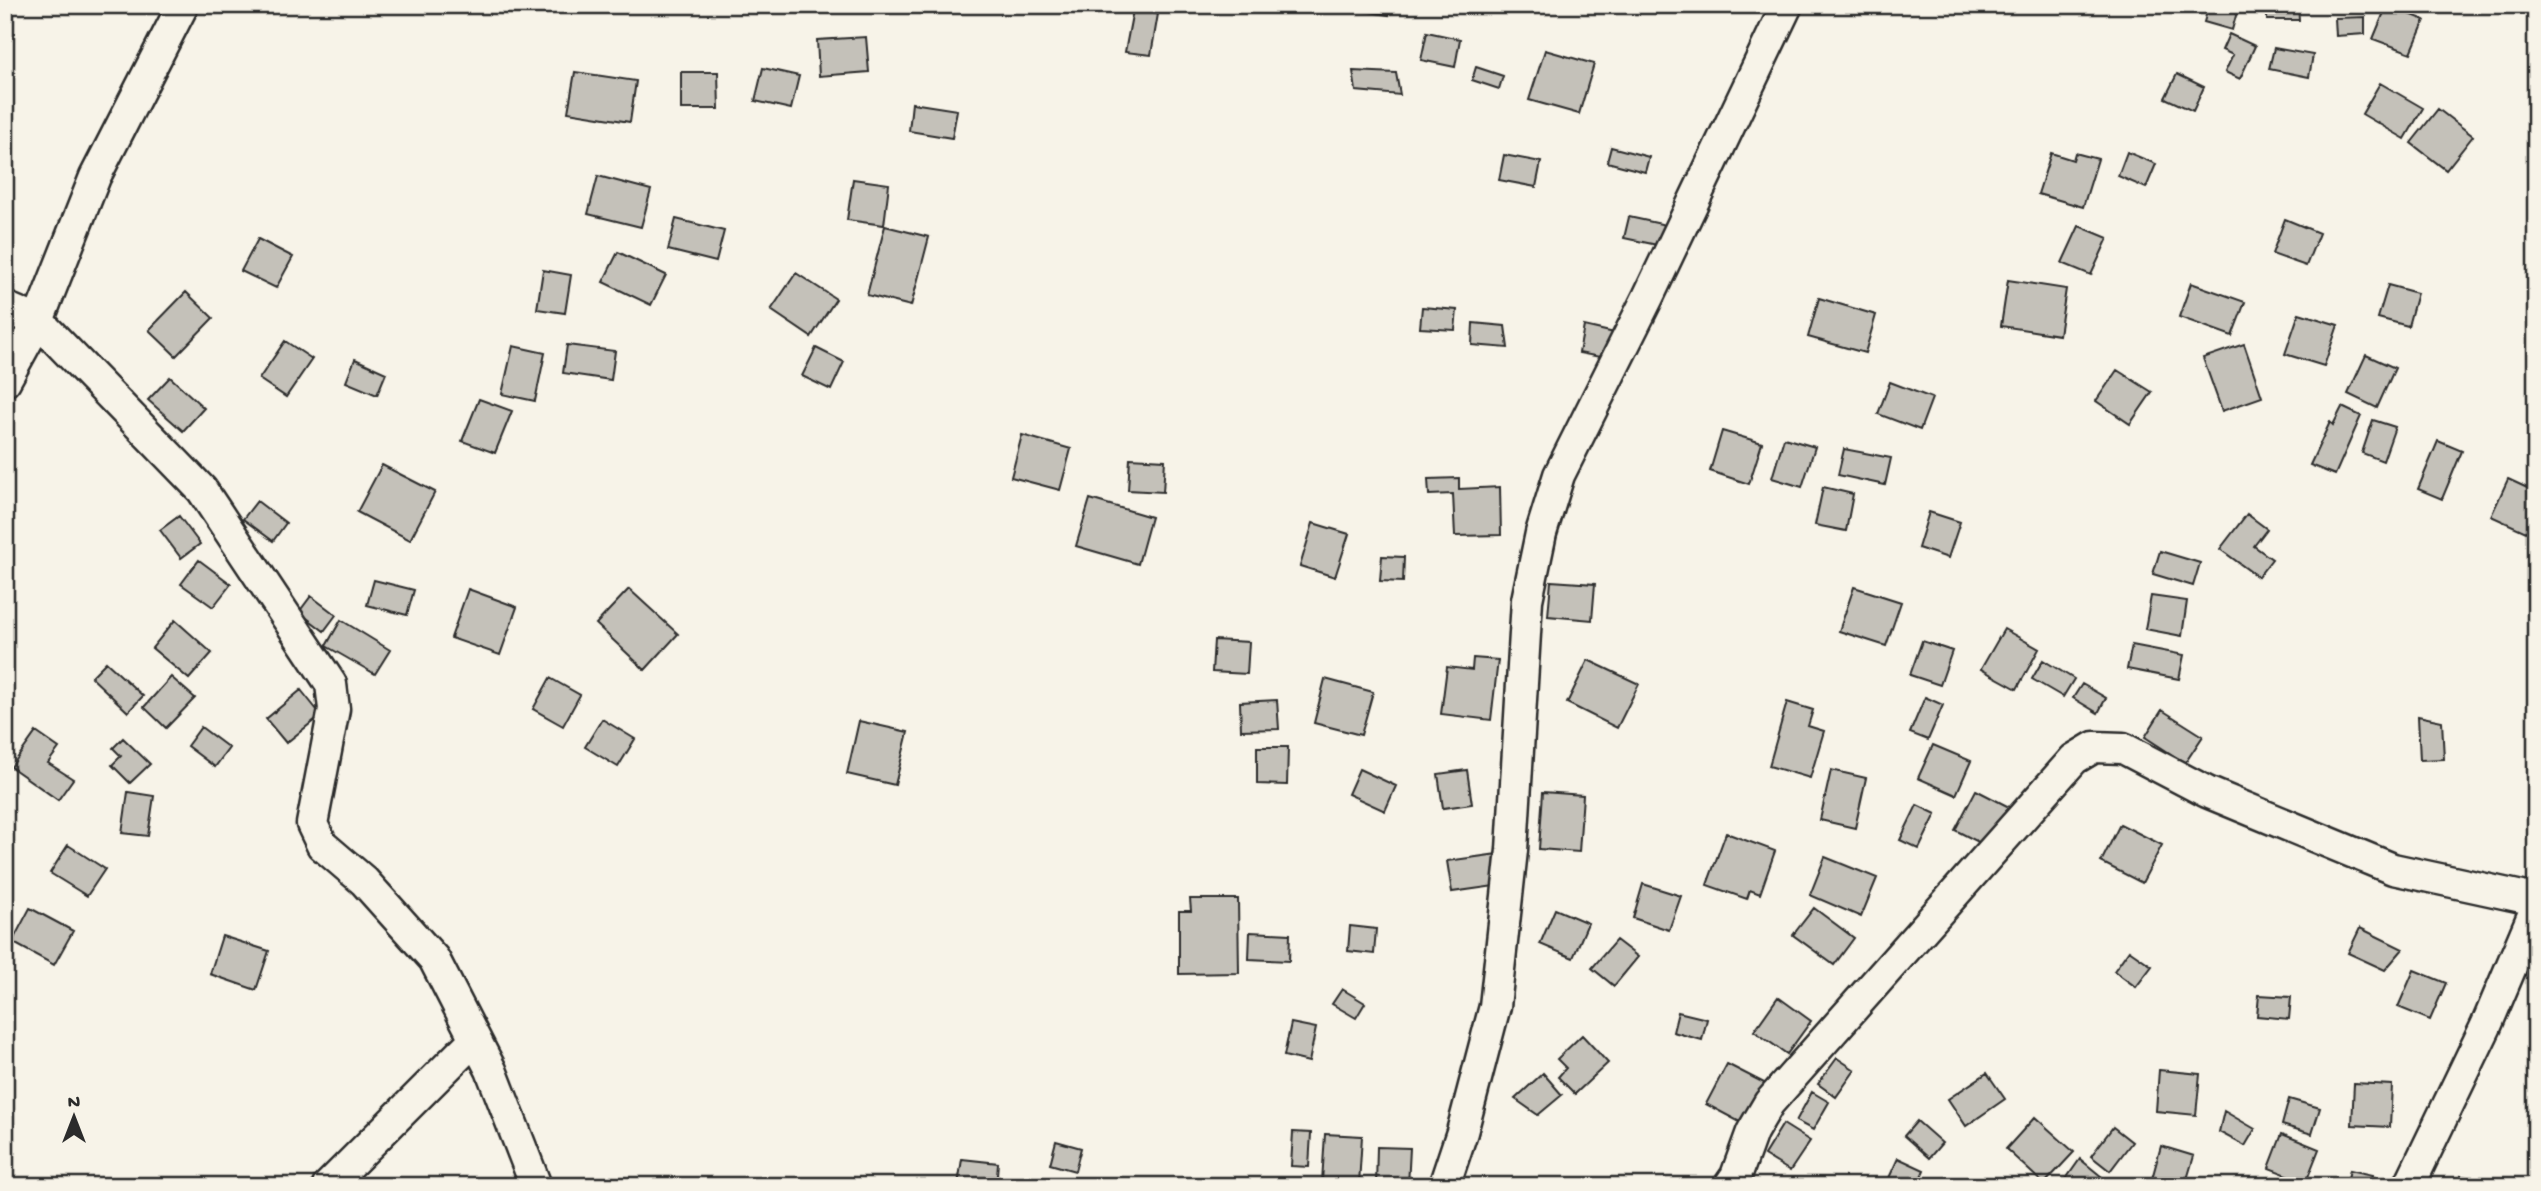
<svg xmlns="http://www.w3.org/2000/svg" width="2541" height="1191" viewBox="0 0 2541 1191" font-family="'Gochi Hand',sans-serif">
<rect width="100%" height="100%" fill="#f7f3e8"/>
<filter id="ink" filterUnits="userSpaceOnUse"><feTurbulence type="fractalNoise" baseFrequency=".0143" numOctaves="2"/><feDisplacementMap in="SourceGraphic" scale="14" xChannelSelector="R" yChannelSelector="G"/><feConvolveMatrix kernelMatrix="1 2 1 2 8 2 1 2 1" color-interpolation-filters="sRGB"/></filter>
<g filter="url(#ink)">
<!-- building -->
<path fill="#c4c1b9" stroke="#2b2b2b" stroke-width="2" d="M1350 5H1391L1389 15 1350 9Z
M2209 5H2239L2232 30 2204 22Z
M2267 5H2298L2299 20H2267Z
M2387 5 2425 20 2411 53 2373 39Z
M1133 10 1158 14 1151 55 1125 52Z
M2365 17V34L2336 36 2335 18Z
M1427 32 1460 39 1455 67 1421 60Z
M2229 34 2255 46 2240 79 2225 72 2233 55 2222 50Z
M866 37 869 72 819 76 817 40Z
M2274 48 2313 55 2309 77 2269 69Z
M1545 50 1594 64 1579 114 1529 100Z
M1476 67 1503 76 1499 89 1472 80Z
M763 68 799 76 791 109 755 101Z
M1353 71 1396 73 1400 95 1356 91Z
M575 72 636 81 630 122 568 112Z
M681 72H718L719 109H681Z
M2177 74 2204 87 2193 111 2165 98Z
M2380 83 2423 108 2405 139 2362 114Z
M912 103 957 110 952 138 909 131Z
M2438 109 2473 136 2446 170 2411 143Z
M1611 147 1649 157 1645 172 1607 162Z
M2127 152 2156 164 2146 188 2118 176Z
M2051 153 2073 160 2075 153 2098 159 2083 207 2038 194Z
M1504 155 1541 162 1536 187 1499 180Z
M598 176 651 190 641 227 588 214Z
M853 179 889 184 884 225 847 220Z
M1629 217 1666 225 1662 246 1624 238Z
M676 219 724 231 716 262 668 250Z
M2285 219 2319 233 2306 266 2272 254Z
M885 226 929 237 911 306 867 295Z
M2079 226 2108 238 2091 275 2062 263Z
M258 239 293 257 276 288 241 271Z
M618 252 666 275 651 305 603 282Z
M543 270 571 275 565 313 537 309Z
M796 273 836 299 811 337 771 310Z
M2008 280 2066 289 2059 335 2001 326Z
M2191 283 2245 302 2232 336 2179 317Z
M2388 285 2417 293 2408 326 2378 318Z
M186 292 213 318 176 356 149 330Z
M1819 298 1876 315 1865 353 1808 337Z
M1422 307 1457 310 1455 330 1420 328Z
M2299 313 2338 325 2324 366 2285 354Z
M1473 323 1505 326 1508 348 1472 345Z
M1584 326 1623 335 1610 359 1579 353Z
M285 341 312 359 286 397 259 379Z
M2244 344 2262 397 2222 411 2203 358Z
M567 345 615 351 611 380 563 373Z
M513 346 545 353 535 401 502 394Z
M816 348 844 362 831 390 802 376Z
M2366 355 2395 368 2377 408 2348 394Z
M355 359 386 373 377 395 346 382Z
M2117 370 2152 392 2130 424 2096 401Z
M170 377 204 408 183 431 148 400Z
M1890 382 1932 398 1920 430 1878 414Z
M479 399 512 411 495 453 462 441Z
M2342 407 2361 416 2335 475 2310 465 2330 422 2333 425Z
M2373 420 2395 427 2383 461 2362 453Z
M1722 431 1762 443 1749 484 1710 471Z
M1022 435 1071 449 1060 490 1011 477Z
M1784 438 1815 447 1802 487 1772 478Z
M2438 441 2462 451 2442 499 2418 489Z
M1844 449 1891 458 1885 485 1838 475Z
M1130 458 1165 460 1163 492 1128 490Z
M382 465 435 492 410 540 357 512Z
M1459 478V489L1500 487 1501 535 1455 536 1453 494 1429 495 1428 479Z
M2508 479 2536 492V510L2526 532 2491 516Z
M1823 487 1853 494 1846 531 1815 525Z
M1090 499 1151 517 1138 564 1076 546Z
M257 501 286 523 273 541 243 519Z
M1929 512 1960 522 1948 558 1918 548Z
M2247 514 2267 529 2254 546 2272 559 2258 577 2220 549Z
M179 516 200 544 181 558 160 530Z
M1313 523 1349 534 1335 577 1300 566Z
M2160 551 2200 563 2193 586 2153 574Z
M1382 556 1404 557 1403 582 1380 581Z
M199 560 231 584 213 607 181 584Z
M374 580 414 590 407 615 367 605Z
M1551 581 1595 584 1592 620 1548 616Z
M1854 587 1901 602 1886 646 1839 631Z
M468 589 517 607 500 655 451 638Z
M629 589 678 634 645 670 596 624Z
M311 596 336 615 324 631 299 612Z
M2151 596 2187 601 2182 636 2145 629Z
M175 620 212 653 189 679 152 648Z
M341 620 390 650 375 674 326 646Z
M2004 629 2039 649 2017 689 1981 669Z
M1214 640 1249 642 1247 674 1212 672Z
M1922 641 1952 651 1940 685 1910 675Z
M2132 645 2184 655 2179 679 2127 669Z
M1473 658 1498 660 1491 720 1441 714 1447 667 1472 670Z
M1588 660 1639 684 1617 728 1567 703Z
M2043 660 2074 679 2063 697 2032 679Z
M106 662 143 696 128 712 91 677Z
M171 677 195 698 166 728 144 707Z
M550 678 580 695 563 726 533 709Z
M1325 679 1373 692 1361 735 1314 723Z
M2082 684 2106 698 2098 713 2073 698Z
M301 690 321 715 286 743 266 719Z
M1925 697 1943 705 1928 740 1910 733Z
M1277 700 1279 729 1241 730 1240 702Z
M1787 702 1813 710 1808 726 1824 731 1810 778 1769 766Z
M2162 710 2203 736 2185 763 2145 737Z
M2418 716 2442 721 2444 759 2420 760Z
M602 719 635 739 618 767 585 747Z
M859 721 908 732 895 785 847 774Z
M201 727 229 748 215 767 187 746Z
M36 732 59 748 48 763 73 779 58 800 11 767Z
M123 738 150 764 130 783 112 765 121 756 113 748Z
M1933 745 1971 761 1956 795 1918 778Z
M1257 747H1288L1287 785 1257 784Z
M2529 767 2536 768V802L2527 800Z
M1359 769 1396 786 1385 811 1348 794Z
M1467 770 1472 804 1443 808 1438 774Z
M1831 770 1866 778 1855 828 1820 820Z
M1976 790 2013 809 1992 849 1955 830Z
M128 792 154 796 148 836 122 833Z
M1543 792 1583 795 1579 852 1539 849Z
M1917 805 1936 814 1919 849 1900 840Z
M2120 824 2162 845 2142 883 2101 862Z
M1726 833 1775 851 1760 894 1750 890 1747 899 1707 885Z
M68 845 105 869 87 896 50 873Z
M1498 854 1502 885 1452 892 1447 861Z
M1825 857 1877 878 1861 917 1810 895Z
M1643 884 1681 896 1669 930 1633 918Z
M1190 899H1238L1239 973 1179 974V911H1191Z
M30 908 73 931 54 965 12 942Z
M1814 908 1854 938 1834 965 1793 935Z
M1555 909 1588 923 1573 958 1540 944Z
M1350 926 1376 929 1374 954 1348 951Z
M2360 928 2403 949 2385 970 2348 953Z
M1250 932 1290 934 1289 961 1249 959Z
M222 936 269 951 256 990 210 974Z
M1616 940 1638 957 1614 986 1592 968Z
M2129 950 2152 966 2136 987 2114 971Z
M2414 970 2446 983 2430 1020 2398 1007Z
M1342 989 1365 1003 1356 1018 1332 1004Z
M2259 995 2291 997 2289 1019 2257 1016Z
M1778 997 1811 1021 1787 1054 1754 1031Z
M1678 1012 1707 1019 1702 1040 1673 1032Z
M1291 1023 1316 1028 1309 1062 1284 1056Z
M1582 1035 1608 1063 1575 1094 1558 1077 1566 1068 1557 1059Z
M1837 1058 1855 1070 1836 1097 1818 1084Z
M1727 1064 1770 1086 1749 1127 1706 1104Z
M2159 1070 2200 1074 2196 1115 2156 1111Z
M1543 1073 1562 1095 1538 1115 1515 1099Z
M1987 1073 2005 1099 1966 1126 1948 1099Z
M2354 1083 2392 1085 2390 1127 2352 1125Z
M1812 1092 1829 1102 1813 1130 1796 1121Z
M2289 1099 2320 1108 2312 1134 2282 1125Z
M2224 1111 2255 1129 2245 1146 2219 1132Z
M2035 1117 2074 1152 2044 1184 2006 1149Z
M1917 1121 1942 1143 1929 1158 1904 1136Z
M1783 1124 1810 1141 1790 1171 1764 1155Z
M2113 1127 2132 1142 2110 1171 2091 1156Z
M1293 1132 1311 1133 1309 1167 1291 1166Z
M1325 1134 1362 1136 1359 1184 1322 1182Z
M2282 1134 2319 1149 2306 1182 2269 1168Z
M1056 1141 1081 1148 1075 1171 1050 1164Z
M2161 1146 2194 1156 2185 1186H2150Z
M1377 1147 1410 1148 1408 1186H1376Z
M1898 1158 1924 1170 1917 1186H1906L1889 1178Z
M962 1159 998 1163 996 1186 958 1184Z
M2080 1159 2113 1186H2061Z
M2350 1170 2373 1175 2371 1186H2346Z
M2461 1176 2500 1182 2499 1186H2460Z
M1201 1177 1222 1182 1221 1186H1199Z"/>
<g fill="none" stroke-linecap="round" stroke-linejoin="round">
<defs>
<path id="street" d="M5 307 38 321 202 490 331 684 334 709 312 824 322 845 364 881 434 959 491 1070 536 1186
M5 381 38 321 95 177 183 5
M328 1186 475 1039
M1444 1186 1462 1132 1495 1006 1512 850 1527 600 1541 533 1559 475 1648 297 1787 5
M1729 1186 1736 1176 1752 1132 1769 1103 2074 759 2094 747 2123 748 2207 792 2393 869 2536 900
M2409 1186 2486 1026 2536 908"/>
</defs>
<!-- street casing -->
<use href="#street" stroke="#2b2b2b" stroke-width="35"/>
<!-- street -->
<use href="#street" stroke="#f7f3e8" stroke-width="30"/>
</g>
</g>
<!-- margin -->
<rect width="2541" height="1191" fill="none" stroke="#f7f3e8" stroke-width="28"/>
<rect x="14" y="14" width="2513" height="1163" fill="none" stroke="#2b2b2b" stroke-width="2.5" filter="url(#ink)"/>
<!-- north arrow -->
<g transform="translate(74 1117)" stroke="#f7f3e8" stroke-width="5" paint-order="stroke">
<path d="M0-5L12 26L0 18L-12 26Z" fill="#2b2b2b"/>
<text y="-10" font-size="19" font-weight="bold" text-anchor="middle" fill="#2b2b2b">N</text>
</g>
</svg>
